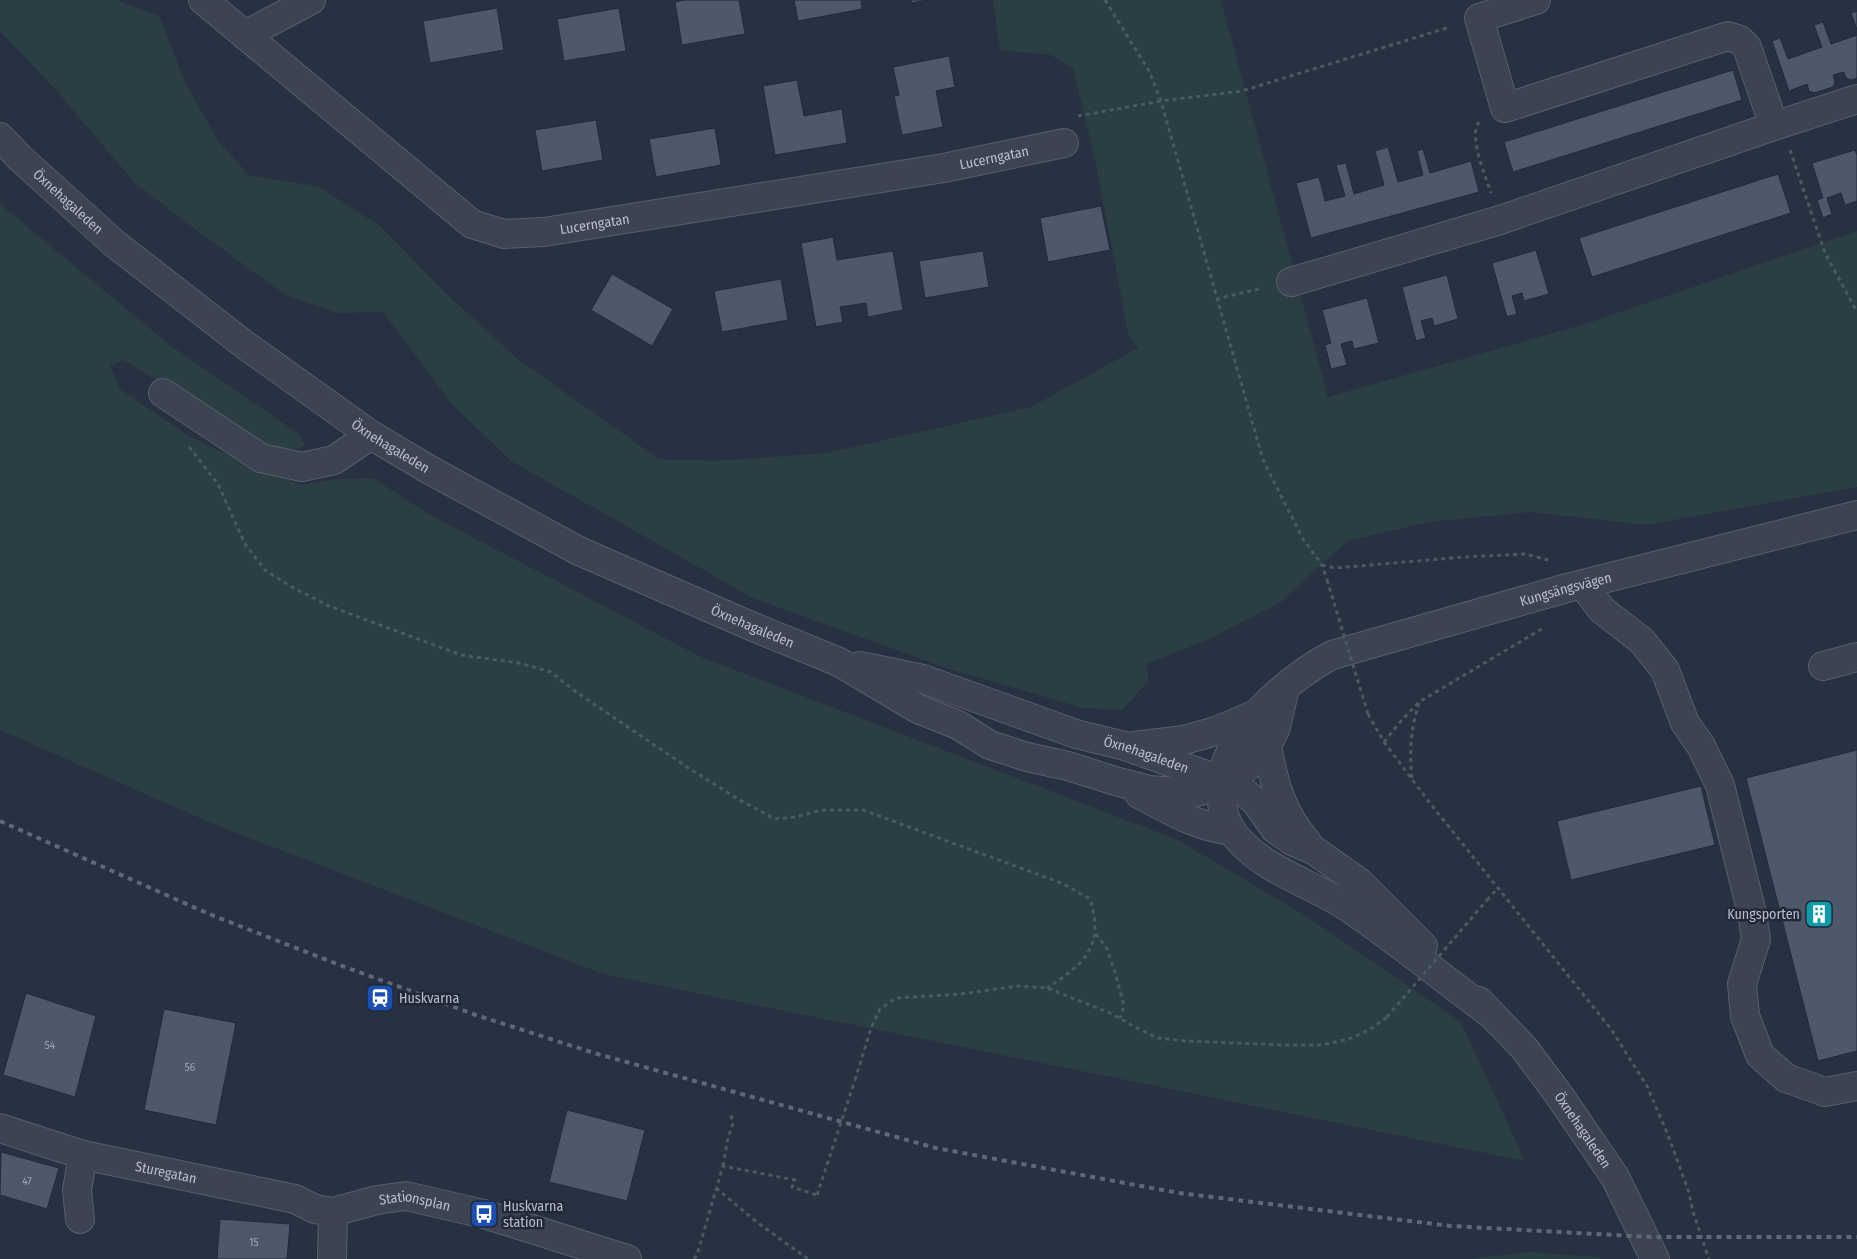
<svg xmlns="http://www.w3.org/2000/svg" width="1857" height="1259" viewBox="0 0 1857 1259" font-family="'Fira Sans Condensed',sans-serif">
<rect width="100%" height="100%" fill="#283142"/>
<!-- green -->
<path fill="#2a3e43" d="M0 0H116L159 16 185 82 218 141 250 176 318 186 380 226 448 295 519 360 659 459 717 461 826 453 1031 407 1138 348 1129 337 1095 160 1073 69 1051 55 1000 50 993 0H1221L1328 397 1588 323 1857 231V487L1646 525 1531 512 1429 522 1347 541 1280 603 1205 641 1146 664 1149 680 1122 710 1083 708 949 669 755 599 511 461 450 402 383 312 339 313 287 296 195 229 135 183 55 89 0 31Z
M0 204 171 346 299 434 305 445 297 449 276 450 123 360 110 366 120 389 189 436 219 451 267 470 300 485 337 479 373 478 425 512 699 656 1178 840 1303 914 1461 1022 1525 1161 603 974 216 825 0 730Z
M1529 1252 1599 1257 1601 1259H1470Z"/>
<!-- building -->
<path fill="#4e586b" stroke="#232a39" d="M685 0H739L745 34 682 45 675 2Z
M794 0H861L862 9 798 21Z
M911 0H928L912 3Z
M497 8 504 50 430 63 423 21Z
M619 8 626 51 564 61 557 19Z
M1857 11V30L1851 13Z
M1823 22 1831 44 1857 35V78L1851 80 1846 78 1844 72 1833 75 1835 82 1833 87 1814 93 1809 91 1807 84 1789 91 1772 41 1780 38 1788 59 1822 47 1814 25Z
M949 56 955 87 936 91 943 127 902 135 894 96 899 95 893 67Z
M1733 70 1742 100 1513 172 1504 142Z
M797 80 804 116 842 109 847 143 775 155 763 86Z
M596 120 603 160 542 171 535 130Z
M715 128 721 165 656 177 649 139Z
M1388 147 1398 182 1423 175 1417 151 1423 149 1430 173 1471 161 1479 192 1311 238 1296 183 1319 177 1325 201 1345 196 1336 165 1346 163 1354 194 1384 185 1375 151Z
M1855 150 1857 155V201L1845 205 1841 193 1827 198 1832 214 1823 218 1817 200 1823 198 1812 163Z
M1778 174 1791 213 1592 277 1579 238Z
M1101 206 1110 250 1048 262 1040 218Z
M833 237 837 260 893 251 903 310 868 317 866 303 840 307 843 322 816 327 801 243Z
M1536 250 1549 294 1524 301 1522 293 1512 296 1517 314 1507 317 1492 263Z
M983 251 989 287 925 298 919 261Z
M612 274 673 309 652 346 591 310Z
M1447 275 1458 319 1434 326 1432 318 1421 321 1426 338 1416 341 1402 287Z
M781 279 788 320 722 332 714 291Z
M1367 298 1379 343 1354 349 1352 341 1341 344 1347 365 1331 369 1325 345 1331 343 1322 310Z
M1857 750V1051L1818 1061 1746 778Z
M1701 786 1715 845 1571 880 1557 821Z
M26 993 96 1016 75 1097 3 1075Z
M164 1009 236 1023 216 1125 144 1110Z
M567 1110 645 1130 627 1201 549 1182Z
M1 1152 59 1168 47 1209 0 1195Z
M220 1219 290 1224 287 1259H217Z"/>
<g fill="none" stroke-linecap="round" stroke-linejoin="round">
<defs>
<g id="minor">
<path id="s1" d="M203 0 472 224 504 234 544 232 944 168 1064 143"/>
<path d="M1536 0 1479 18 1505 108 1728 36 1740 40 1747 47 1774 126"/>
<path d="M245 35 311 0"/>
<path id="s2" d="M0 137 20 158 115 244 245 345 371 435 428 469 579 551 751 626 839 662 918 709 958 725 990 745 1027 757 1068 766 1115 781 1150 790 1188 793 1201 791 1236 776 1253 762 1267 746 1276 727 1285 688"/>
<path d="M1291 282 1500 220 1774 126 1857 99"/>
<path d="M163 393 261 458 302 467 334 460 371 435"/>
<path d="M1583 585 1602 610 1642 641 1665 670 1685 723 1701 746 1720 785 1752 913 1756 939 1742 984 1745 1016 1760 1055 1786 1078 1825 1092 1857 1086"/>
<path id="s3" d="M860 666 923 679 1076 734 1125 746 1237 786 1256 802 1275 829 1292 841 1315 851 1359 882 1423 946"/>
<path d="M1823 666 1857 657"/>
<path d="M1134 746 1184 740 1216 731 1256 714"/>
<path d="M1267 746C1274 783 1281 812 1307 842"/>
<path d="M1139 794C1169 810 1197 827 1232 831"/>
<path id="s4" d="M1479 1001 1524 1048 1559 1095 1615 1177 1655 1259"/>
<path id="s5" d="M1491 1014C1444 979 1397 941 1349 908 1315 885 1268 872 1240 841 1225 826 1220 806 1222 786 1223 777 1224 767 1227 760 1244 717 1293 676 1332 655L1567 588 1857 515"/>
<path id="s6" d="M0 1128 83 1155 295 1199 315 1209 333 1212"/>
<path d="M80 1219 77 1190 83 1155"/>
<path id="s7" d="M332 1259 333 1212 377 1200 406 1196 484 1214 627 1259"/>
</g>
</defs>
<!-- minor casing -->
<use href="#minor" stroke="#575f6c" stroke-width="30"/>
<!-- path -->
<path stroke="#485b60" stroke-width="3" stroke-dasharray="4 4" stroke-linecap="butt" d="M1105 0 1149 71 1161 101 1263 460 1303 539 1322 565 1327 580
M1078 116 1161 101 1242 91 1450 27
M1479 122C1468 136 1486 177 1491 193
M1790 150 1825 253 1857 312
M1216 299 1263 288
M189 447 218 484 245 544 265 570 290 586 329 606 461 655 519 663 551 672 576 692 687 767 738 799 775 819 795 817 822 810H863L1064 884 1090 899C1105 947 1084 964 1047 988
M1322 565 1335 568 1464 557 1525 554 1552 561
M1368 714 1384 742 1429 802 1611 1029 1647 1086 1668 1135 1688 1190 1694 1215 1709 1259
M1384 742 1401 721 1419 702 1545 627
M1412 778C1409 752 1411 728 1419 703
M1487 900 1498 888
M1096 934 1107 949 1115 972 1124 1006 1120 1018
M855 1080 871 1028 880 1009 896 998 961 994 1018 986 1047 988 1110 1013 1137 1028 1158 1038 1186 1041 1284 1045H1322L1349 1039 1371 1029 1387 1017
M723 1166 728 1138 733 1123 731 1115
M716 1188 758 1223 808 1259
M694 1259 697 1255 723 1166 795 1180 792 1187 817 1195"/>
<!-- minor -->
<use href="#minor" stroke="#3c4452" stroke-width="28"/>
<!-- rail -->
<path stroke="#5f6778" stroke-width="4" stroke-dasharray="5 5" stroke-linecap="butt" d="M0 821 209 914 337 964 476 1015 594 1053 936 1148 1179 1193 1451 1226 1651 1237H1857"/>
<!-- path-bridge -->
<path stroke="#485b60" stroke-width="3" stroke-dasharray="4 4" stroke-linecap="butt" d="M1327 580 1368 714
M1387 1017 1487 900
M817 1195 855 1080"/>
</g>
<!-- icons -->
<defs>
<symbol id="building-square" viewBox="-11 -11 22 22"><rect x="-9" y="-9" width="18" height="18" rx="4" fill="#0f9aa8" stroke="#212837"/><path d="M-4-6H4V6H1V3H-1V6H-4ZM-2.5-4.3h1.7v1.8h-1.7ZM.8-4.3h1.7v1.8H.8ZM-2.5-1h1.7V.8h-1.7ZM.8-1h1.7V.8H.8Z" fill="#fff"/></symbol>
<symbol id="station-square" viewBox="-11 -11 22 22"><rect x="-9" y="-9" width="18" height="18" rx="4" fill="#1a4fb4" stroke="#212837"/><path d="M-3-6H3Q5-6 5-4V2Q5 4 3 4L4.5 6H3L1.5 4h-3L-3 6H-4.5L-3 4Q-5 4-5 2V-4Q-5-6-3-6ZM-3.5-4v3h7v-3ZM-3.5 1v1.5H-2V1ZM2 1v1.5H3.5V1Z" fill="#fff"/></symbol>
<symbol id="bus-square" viewBox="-11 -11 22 22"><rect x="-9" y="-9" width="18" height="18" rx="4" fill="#1a4fb4" stroke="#212837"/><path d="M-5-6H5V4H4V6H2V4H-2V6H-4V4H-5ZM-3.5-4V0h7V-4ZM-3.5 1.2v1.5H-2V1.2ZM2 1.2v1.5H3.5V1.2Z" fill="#fff"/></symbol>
</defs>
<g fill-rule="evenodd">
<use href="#building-square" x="1803" y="898" width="32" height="32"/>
<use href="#station-square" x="364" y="982" width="32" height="32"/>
<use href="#bus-square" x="468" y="1198" width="32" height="32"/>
</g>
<g text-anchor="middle" stroke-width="5" stroke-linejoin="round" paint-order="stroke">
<!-- number labels -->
<g font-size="11" fill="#9ea5b4">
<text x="50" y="1049">54</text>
<text x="190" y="1071">56</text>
<text x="27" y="1185">47</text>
<text x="254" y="1246">15</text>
</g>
<!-- street labels -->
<g font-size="14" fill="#b9bfcc" stroke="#212837">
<text dy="5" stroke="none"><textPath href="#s1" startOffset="880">Lucerngatan</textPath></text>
<text dy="5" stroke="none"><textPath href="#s2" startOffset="94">Öxnehagaleden</textPath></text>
<text dy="5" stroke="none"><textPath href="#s1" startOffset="475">Lucerngatan</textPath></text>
<text dy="5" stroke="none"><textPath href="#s2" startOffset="499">Öxnehagaleden</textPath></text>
<text dy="5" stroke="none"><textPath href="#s5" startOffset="786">Kungsängsvägen</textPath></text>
<text dy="5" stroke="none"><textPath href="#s2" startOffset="904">Öxnehagaleden</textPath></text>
<text dy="5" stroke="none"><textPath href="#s3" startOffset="300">Öxnehagaleden</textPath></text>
<text dy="5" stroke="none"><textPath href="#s4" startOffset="166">Öxnehagaleden</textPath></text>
<text dy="5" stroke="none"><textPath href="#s6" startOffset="172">Sturegatan</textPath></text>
<text dy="5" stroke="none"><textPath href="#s7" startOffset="131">Stationsplan</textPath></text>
</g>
<!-- poi labels -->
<g font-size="14" fill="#b9bfcc" stroke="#212837" text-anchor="start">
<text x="1800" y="919" text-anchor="end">Kungsporten</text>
<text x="399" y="1003">Huskvarna</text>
<text x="503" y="1211">Huskvarna<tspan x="503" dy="16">station</tspan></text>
</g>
</g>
</svg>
